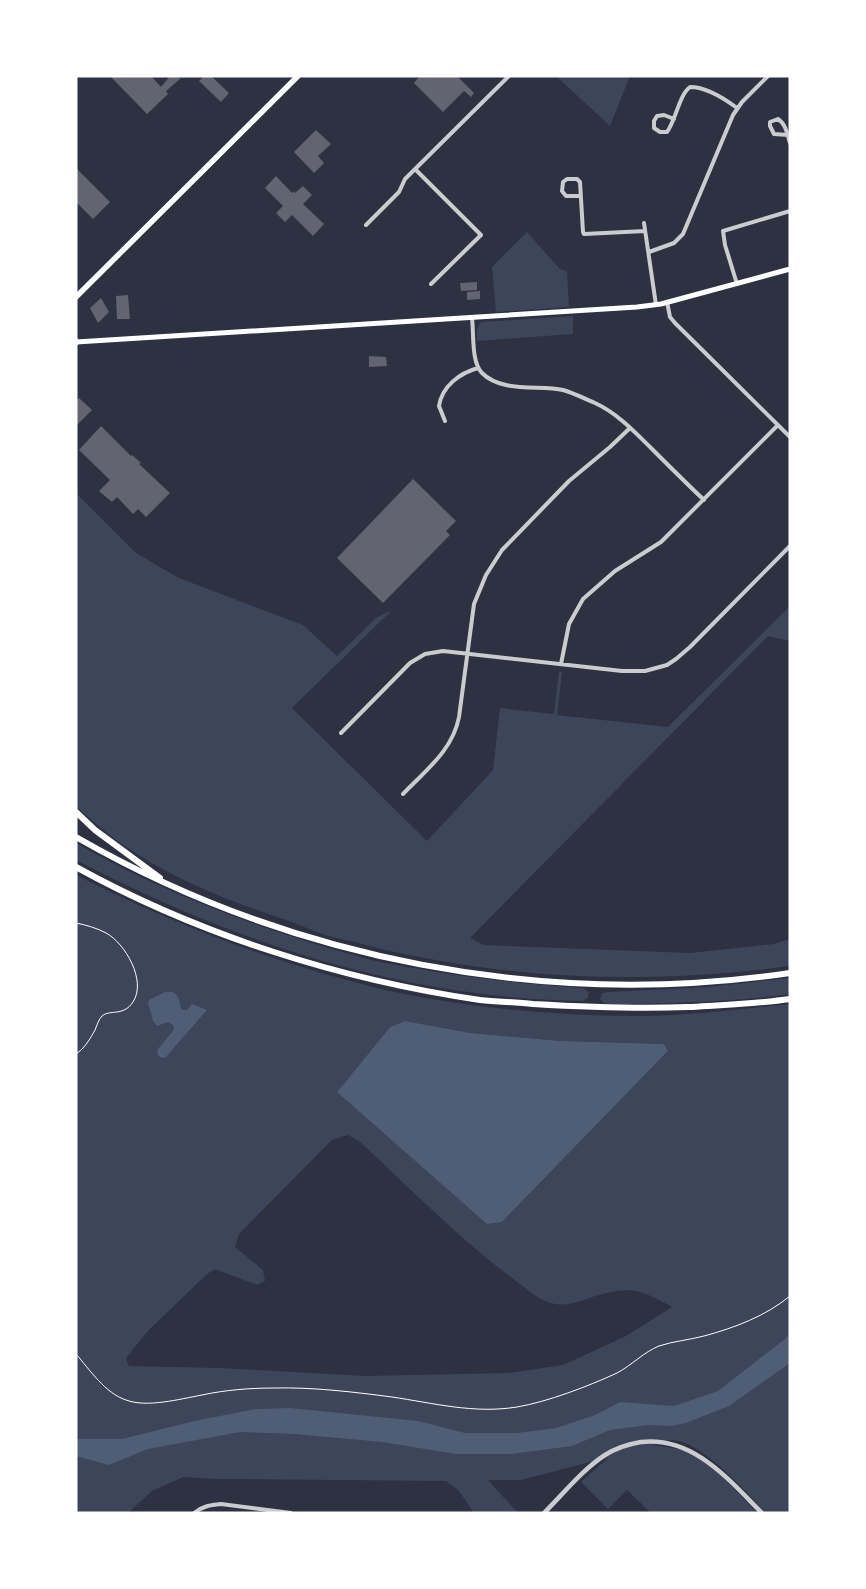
<svg xmlns="http://www.w3.org/2000/svg" width="866" height="1589" viewBox="0 0 866 1589" font-family="'Public Sans',sans-serif">
<rect width="100%" height="100%" fill="#2d3142"/>
<!-- green -->
<path fill="#3c4559" fill-rule="evenodd" d="M556 76H630L610 126Z
M527 232 560 269 567 271 569 307 496 312 492 267Z
M573 316V334L477 341V328L481 322Z
M76 493 136 553 179 578 303 625 337 656 376 618 392 610 292 708 427 841 493 770 500 708 554 714 559 671 562 672 557 715 668 727 790 606V641L768 636 470 938 484 945 690 953 774 944 790 939V966C663 983 539 981 414 956 393 952 372 947 351 941 342 939 331 937 322 934 308 929 294 922 280 918 205 893 133 862 76 806Z
M76 843C164 894 270 933 368 959 383 963 398 965 413 968 469 978 525 984 583 988L589 992 588 998 583 1001C404 998 234 943 76 860Z
M76 875C163 919 253 955 347 980 363 984 379 989 395 992 477 1009 562 1016 647 1016 694 1015 742 1009 790 1004V1513H766C746 1492 702 1441 672 1440 666 1440 658 1444 653 1445 666 1447 679 1448 691 1454 715 1466 738 1493 757 1513H651L627 1490 608 1509 581 1482 609 1457 521 1480H488L518 1513H474L459 1491 446 1481 216 1479 183 1477 152 1491 128 1513H76ZM405 1021 471 1033 561 1041 664 1044 668 1051 502 1222 337 1092 390 1027ZM348 1135 360 1142C411 1189 460 1240 516 1281 528 1290 541 1302 555 1304 567 1306 578 1302 589 1298 627 1286 637 1287 672 1307L626 1336 563 1365 509 1373 366 1376 222 1368 129 1366 126 1358 147 1332 207 1274 215 1269 257 1285 265 1281 263 1270 235 1247 239 1234 332 1140Z
M790 978V994C728 1002 667 1004 605 1004L600 999 602 993 607 992 707 987Z"/>
<!-- water -->
<path fill="#4f5d75" d="M165 992H173C182 999 178 1001 182 1010H187L192 1004 207 1010 165 1058 160 1057 158 1055 157 1050 173 1031 174 1026 168 1022 157 1026 153 1021 148 1003 149 1000Z
M405 1021 471 1033 561 1041 664 1044 668 1051 502 1222 487 1224 337 1092 390 1027Z
M790 1335V1363L729 1406 686 1423 671 1426 648 1425 610 1430 572 1446 511 1454H456L382 1442 295 1434 240 1432 148 1449 109 1465 76 1456V1439H122L194 1421 256 1409 290 1408 418 1421 465 1433H517L556 1428 595 1415 620 1402 674 1406 718 1391Z"/>
<!-- building -->
<path fill="#626471" d="M110 76H151L161 87 170 76 181 78 166 91 168 94 147 114Z
M204 76H211L229 93 221 102 199 81Z
M420 76H457L474 93 471 97 464 91 443 112 414 83Z
M316 130 331 144 318 156 324 163 314 173 294 152Z
M76 168 110 202 93 219 76 202Z
M276 176 292 193 294 191 295 193 303 186 312 195 303 204 324 224 313 236 292 215 285 222 276 213 283 206 265 188Z
M477 282V290L461 291 460 283Z
M480 291V299L467 300V292Z
M128 295 130 319H117L116 296Z
M101 298 109 312 98 323 90 308Z
M369 356 386 357 387 366 369 367Z
M79 398 92 410 76 426V401Z
M101 426 131 456 132 455 141 463 139 464 170 493 146 517 138 509 133 514 117 497 112 502 99 491 110 480 79 450Z
M413 479 456 521 446 531 450 535 383 603 337 558Z"/>
<g fill="none" stroke-linecap="round" stroke-linejoin="round">
<!-- path -->
<path stroke="#fff" stroke-width="1" d="M76 923C86 925 97 928 106 933 125 943 147 981 133 1002 123 1017 110 1009 102 1016 99 1019 97 1025 95 1030 90 1039 85 1048 76 1054
M76 1354C90 1370 105 1393 126 1400 147 1408 180 1399 202 1395 225 1390 250 1388 274 1388 312 1387 354 1392 392 1397 433 1403 474 1414 517 1407 547 1402 589 1386 617 1373 632 1365 644 1352 659 1346 674 1341 689 1340 704 1336 734 1328 766 1316 790 1296"/>
<!-- minor -->
<path stroke="#caccd0" stroke-width="4" d="M674 119 664 115 657 116 654 121V128L660 132H667C676 120 679 95 690 87 706 87 725 99 737 108
M788 135 774 134 770 126V122L778 119C786 124 787 134 790 143
M415 169 481 235 431 284
M580 196H566L562 191 563 182 567 179H577L580 182 583 232 584 234 645 231
M644 223 656 305
M366 225 399 192 405 179 509 76
M649 252 674 243 683 234 733 115 742 102 768 76
M737 284 725 245 723 231 790 211
M667 302 670 317 675 323 790 437
M472 318C474 333 471 362 482 373 502 393 538 385 563 390 574 393 585 399 595 403 617 413 635 432 652 449 669 466 686 483 704 500
M445 421 439 406C442 386 460 373 478 368
M561 664 569 624 583 599 615 571 661 542 778 425
M341 733 410 663 425 654 443 651 622 671H645L667 665 676 659 690 647 790 546
M403 794C425 771 453 750 459 717L474 604 486 575 502 550 569 481 610 447 630 428
M194 1513C203 1506 210 1505 221 1504L291 1513"/>
<!-- tertiary -->
<path stroke="#caccd0" stroke-width="4.5" d="M544 1513C564 1493 582 1470 605 1455 616 1448 629 1444 641 1442 693 1436 728 1479 762 1513"/>
<!-- secondary -->
<path stroke="#fff" stroke-width="5" d="M76 342 637 307 661 304 790 269"/>
<!-- primary -->
<path stroke="#fff" stroke-width="5.5" d="M76 297 298 76
M76 341 77 342"/>
<!-- motorway -->
<path stroke="#fff" stroke-width="6" d="M76 812 95 830 160 878
M76 837C290 960 545 1009 790 973
M76 867C199 935 342 980 480 1000 498 1002 516 1002 533 1004 585 1007 636 1009 688 1007 722 1005 756 1004 790 999"/>
</g>
<!-- border -->
<rect width="866" height="1589" fill="none" stroke="#ffffff" stroke-width="155"/>
</svg>
